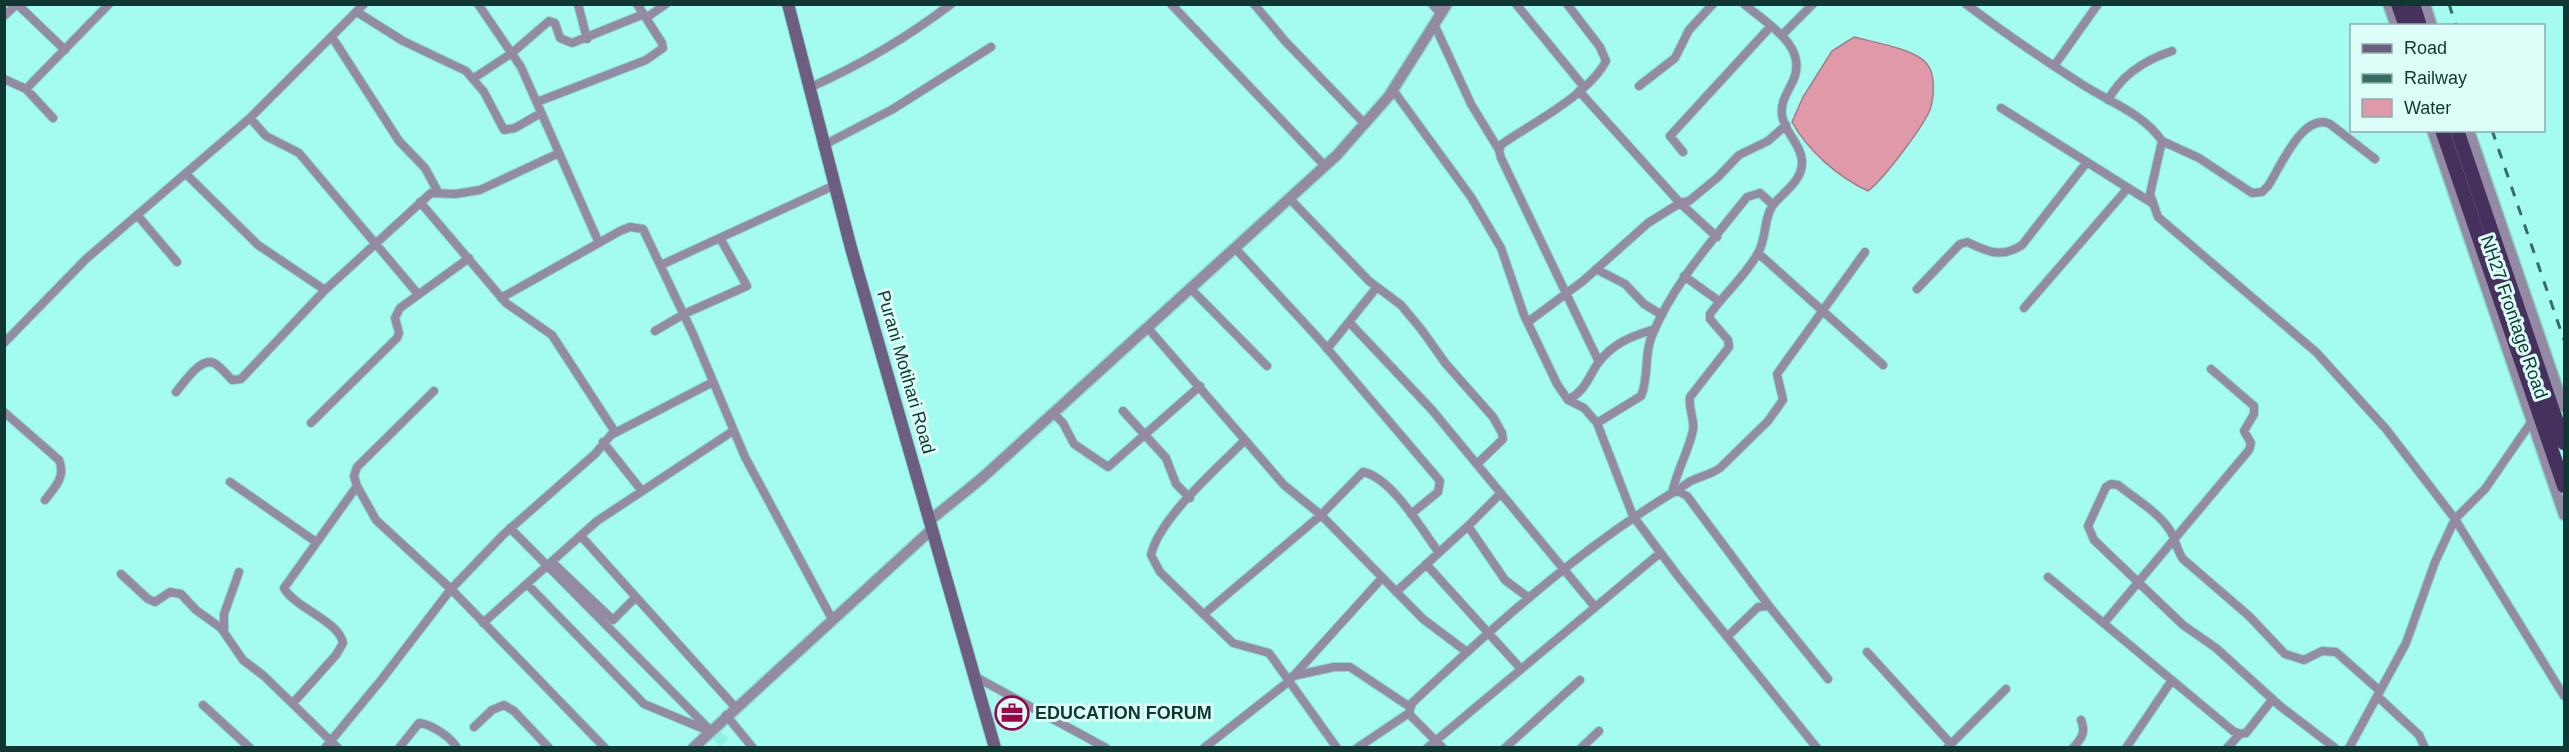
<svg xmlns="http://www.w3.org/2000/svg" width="2569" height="752" viewBox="0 0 2569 752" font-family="Arial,sans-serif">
<rect width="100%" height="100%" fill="#a3fcef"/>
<!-- built -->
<path fill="#8df1e3" d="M716 729 729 738 720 747 709 735Z"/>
<!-- water -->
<path fill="#e099a9" stroke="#a27c85" stroke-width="1.5" d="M1854 37C1872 42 1916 49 1927 64 1936 75 1934 97 1930 110 1922 128 1884 179 1868 191 1838 177 1808 151 1792 122L1803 97 1832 51Z"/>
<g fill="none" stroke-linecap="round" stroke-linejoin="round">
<defs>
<path id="minor" d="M17 4 65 50
M478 4 521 67 599 243
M578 4 587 39
M1171 4 1325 166
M1254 4 1285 41 1365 124
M1432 4 1440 13
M1516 4 1584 87
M1567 4 1600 47 1606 61C1588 95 1534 122 1502 144L1499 150 1501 158 1599 362
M1966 4C2003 32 2041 58 2080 83 2107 101 2143 113 2162 141L2150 194 2158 217 2316 352 2386 429 2455 519 2564 696
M357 12 403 41 466 71 484 92 504 130 515 128 541 113
M4 16 17 4
M646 18 666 4
M1434 24 1471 104 1499 150
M1783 34 1813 4
M332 37 399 141 425 168 438 192
M2054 66 2098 4
M474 78 512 53 549 21 555 23 560 38 572 43 644 14
M4 79 26 89 53 118
M1639 86 1675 58 1689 30 1713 4
M811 87C860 65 908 37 951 4
M26 89 109 4
M1393 90 1471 197 1501 248 1524 315 1557 384 1568 400 1584 408 1597 423 1633 516 1678 576 1817 748
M1579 91 1680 203 1717 237
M2108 100C2122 74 2145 60 2172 51
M537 102 646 60 663 48 662 43 637 4
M2001 108 2152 203
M250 118 266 136 299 153 418 294
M2162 141 2199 158 2252 193 2262 192 2268 186C2280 168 2303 111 2330 124L2375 159
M824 145 893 109 991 47
M1683 152 1670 136 1771 26
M187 175 258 245 325 290
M1290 199 1369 281 1401 305 1421 329 1446 364 1493 417 1502 433 1503 439 1477 464
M420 202 506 303 552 335 615 432
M138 216 177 262
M1235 248 1319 339 1440 481 1438 492 1411 514
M1758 253 1883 365
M661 265 835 185
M1596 269 1625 284 1644 304 1662 315
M1684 276 1719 301
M1190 288 1267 366
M1917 289 1960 244 1967 242C1986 251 2001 259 2022 245L2087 162
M501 298 620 231 630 227 643 229 693 334 745 457 832 619
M2024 308 2127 189
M1349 322 1432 410 1595 607
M1528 322 1583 281 1648 223 1680 203 1689 201 1717 178 1739 155 1768 141 1786 125
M1147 327 1284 485 1321 515 1423 619 1467 652
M655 331 684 314 747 286 720 238
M4 343 86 259 250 118 364 4
M1327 349 1377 287
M434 391 357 467 354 476 357 486 376 520 451 589 605 748
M176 392C184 383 200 357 214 363 221 367 227 375 232 380L241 379 325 290 431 193 455 194 480 190 559 153
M1568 400C1585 391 1588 378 1598 363 1613 343 1632 336 1655 329
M1123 411 1166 458 1176 484 1190 498
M4 412 59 460C66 477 55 487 45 500
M1053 413 1063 423 1074 444 1108 467 1200 386
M311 423 397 338 399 333 395 318 400 308 469 258
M1597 423 1641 396C1649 378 1644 357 1651 338 1672 285 1712 241 1747 197L1760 193 1773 205
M1244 441C1217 469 1159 518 1151 555L1160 572 1233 643 1269 653 1337 748
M603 442 642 491
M230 482 316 542
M1678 491C1693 475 1704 479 1720 468L1768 421 1783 400 1777 374 1865 252
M1501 493 1468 526 1505 580 1529 598
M1672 493C1677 470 1689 450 1693 430 1695 419 1688 409 1690 397L1729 347 1728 340 1710 319V314C1725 293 1746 275 1758 253 1767 238 1763 219 1773 205 1783 192 1803 181 1802 161 1801 144 1784 132 1782 115 1780 103 1788 91 1793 81 1809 46 1767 24 1744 4
M510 528 710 730
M581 536 735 707
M552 562 613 620 635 598
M1426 564 1521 669
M121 574 148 599 155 602 170 592 181 594 196 610 221 628 243 660 264 676 338 748
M2048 577 2233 731 2240 734 2246 733 2272 700
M527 584 644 704 709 731
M1396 592 1468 526
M1204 614 1321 515 1363 472C1391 477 1423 531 1439 553
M483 623 597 521 733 431
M2104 623 2249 450 2251 443 2244 431 2254 414V406L2211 369
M224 631V614L239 572
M1727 637 1758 607 1769 606 1828 679
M1867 652 1951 744
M974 676 1106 748
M1293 676 1334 667H1350L1410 707
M2377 696 2419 735 2425 748
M293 703 336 655 343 643C339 621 295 608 284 588L357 486
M203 705 250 748
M726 715 753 748
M474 727 492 710 504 705 514 711 549 748
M325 748 382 679 451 589 504 534 595 454 611 435 713 382
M399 748 419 723C431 724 451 737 457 748
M1204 748 1288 682 1382 578
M1357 748 1409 713
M1427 748 1660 553
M1443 748 1413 718 1409 713 1412 703C1494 626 1577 551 1672 493L1678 491 1687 496 1769 606
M1505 748 1580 680
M1581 748 1599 731
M1947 748 2006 689
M2073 748C2082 738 2086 732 2081 720
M2126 748 2172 680
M2227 748 2240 734
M2335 748 2280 706 2216 648 2183 625 2094 540 2088 526 2106 487 2111 484 2118 485C2134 498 2158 512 2169 529 2176 538 2176 550 2183 559L2249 616 2285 654 2304 660 2322 651 2336 652 2380 691
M2349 748 2406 643 2435 562 2455 519 2485 489 2534 418"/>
<path id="tertiary" d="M2388 4 2396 26
M2425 4 2432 26
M2432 130 2564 515
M2469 130 2564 407
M929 521 982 478 1337 155 1389 96 1447 4
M693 748 931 530"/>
<path id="secondary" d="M788 4 851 248 995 748"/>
<path id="trunk" d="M2398 4 2406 26
M2413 4 2420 26
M2442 130 2564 486
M2457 130 2564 443"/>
</defs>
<!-- minor casing -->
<use href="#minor" stroke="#89d9cd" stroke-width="10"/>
<!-- tertiary casing -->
<use href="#tertiary" stroke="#89d9cd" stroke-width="13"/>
<!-- secondary casing -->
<use href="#secondary" stroke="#89d9cd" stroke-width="14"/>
<!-- trunk casing -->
<use href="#trunk" stroke="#89d9cd" stroke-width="16"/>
<!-- minor -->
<use href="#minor" stroke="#958aa3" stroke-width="8"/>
<!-- tertiary -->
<use href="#tertiary" stroke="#958aa3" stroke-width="10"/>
<!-- secondary -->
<use href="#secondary" stroke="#6d5d81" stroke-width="12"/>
<!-- trunk -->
<use href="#trunk" stroke="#46305e" stroke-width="14"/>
<!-- rail -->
<path stroke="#376c65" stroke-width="3" stroke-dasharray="10 10" stroke-linecap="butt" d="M2449 4 2456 26
M2492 130 2564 340"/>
</g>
<!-- icons -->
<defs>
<symbol id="office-ring" viewBox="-11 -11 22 22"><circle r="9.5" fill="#ddfef8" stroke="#9e0249" stroke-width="1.5"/><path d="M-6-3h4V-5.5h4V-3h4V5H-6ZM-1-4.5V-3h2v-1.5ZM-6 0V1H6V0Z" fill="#9e0249"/></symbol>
</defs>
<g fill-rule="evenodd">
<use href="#office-ring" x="993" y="694" width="38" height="38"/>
</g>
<g text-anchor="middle" stroke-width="6" stroke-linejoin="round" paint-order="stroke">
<!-- street labels -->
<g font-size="18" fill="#103732" stroke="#ddfef8">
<text transform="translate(2514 317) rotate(71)" y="6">NH27 Frontage Road</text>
<text transform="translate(906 372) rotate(74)" y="6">Purani Motihari Road</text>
</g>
<!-- poi labels -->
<g font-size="18" font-weight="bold" fill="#103732" stroke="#ddfef8" text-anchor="start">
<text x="1035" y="719">EDUCATION FORUM</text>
</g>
</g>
<!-- border -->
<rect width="2569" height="752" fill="none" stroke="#103732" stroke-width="12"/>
<!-- legend -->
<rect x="2350" y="24" width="195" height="108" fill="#ddfef8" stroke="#8baea9" stroke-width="1.5"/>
<rect x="2362" y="44" width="30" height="9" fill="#6d5d81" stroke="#8baea9" stroke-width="1.5"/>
<text x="2404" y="54" font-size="18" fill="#103732">Road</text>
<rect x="2362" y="74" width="30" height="9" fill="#376c65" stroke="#8baea9" stroke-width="1.5"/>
<text x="2404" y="84" font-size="18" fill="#103732">Railway</text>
<rect x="2362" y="99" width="30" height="18" fill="#e099a9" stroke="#8baea9" stroke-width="1.5"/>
<text x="2404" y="114" font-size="18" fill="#103732">Water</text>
</svg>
